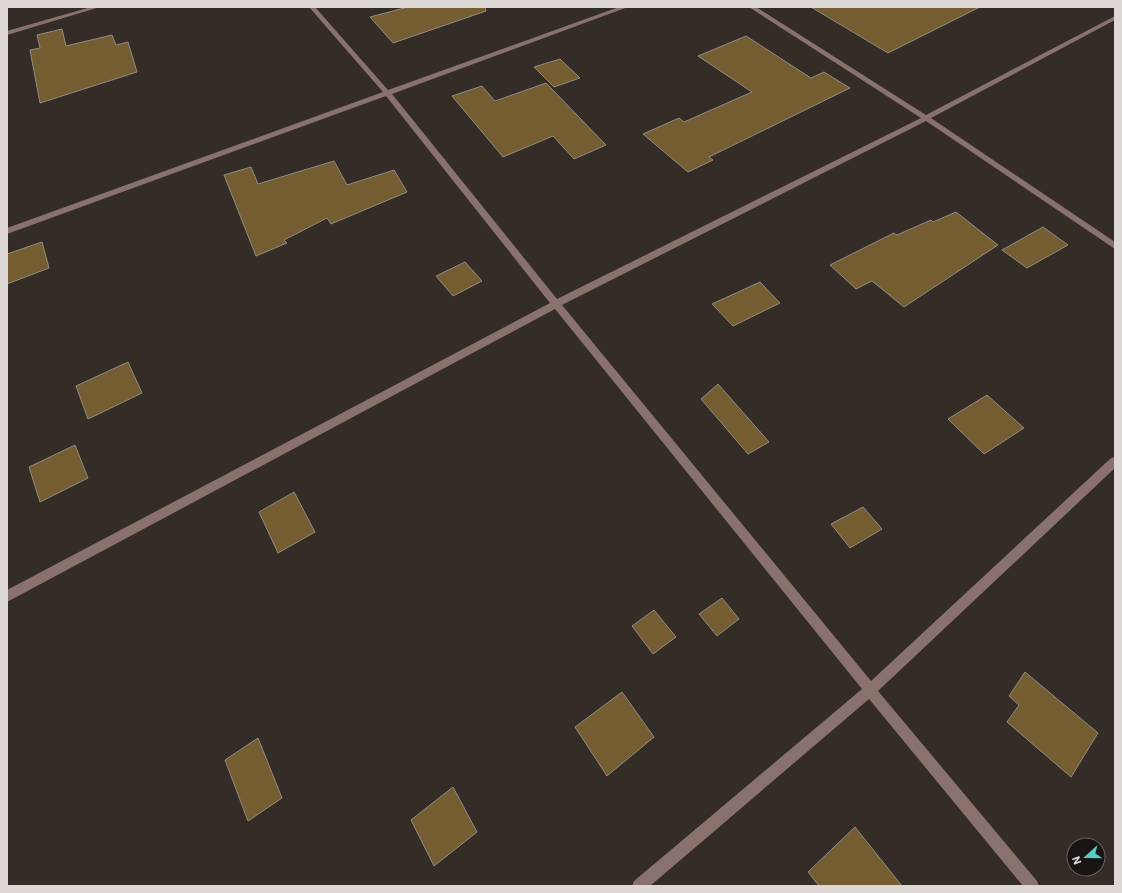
<svg xmlns="http://www.w3.org/2000/svg" width="1122" height="893" viewBox="0 0 1122 893" font-family="'IBM Plex Sans',sans-serif">
<rect width="100%" height="100%" fill="#332c27"/>
<!-- building -->
<path fill="#745d30" stroke="#918c84" d="M408 7H485L486 11 393 43 370 17Z
M811 7H980L888 53Z
M62 29 66 46 112 35 116 45 128 42 137 72 40 103 30 50 40 48 37 35Z
M746 36 811 78 824 72 850 88 709 157 713 160 688 172 643 134 679 118 684 122 752 92 698 56Z
M560 59 580 78 554 87 534 67Z
M546 83 606 145 574 159 553 136 503 157 452 96 482 86 495 101Z
M334 161 347 185 394 170 407 192 331 224 327 218 284 240 287 243 256 256 224 175 251 167 258 184Z
M956 212 998 245 904 307 872 281 856 289 830 265 894 233 897 235 931 220 933 222Z
M1043 227 1068 245 1027 268 1002 250Z
M42 242 49 268 7 284V254Z
M465 262 482 281 453 296 436 276Z
M760 282 780 303 733 326 712 304Z
M128 362 142 393 88 419 76 386Z
M718 384 769 442 748 454 701 399Z
M987 395 1024 428 984 454 948 419Z
M75 445 88 478 40 502 29 467Z
M294 492 315 532 278 553 259 512Z
M863 507 882 529 850 548 831 524Z
M722 598 739 619 717 636 699 614Z
M654 610 676 637 653 654 632 626Z
M1025 672 1098 733 1071 777 1007 722 1019 705 1009 696Z
M622 692 654 737 607 776 575 727Z
M258 738 282 798 248 821 225 760Z
M453 787 477 832 434 866 411 820Z
M855 827 902 886H819L808 872Z"/>
<g fill="none" stroke-linecap="round" stroke-linejoin="round">
<!-- minor -->
<path fill="#89716d" fill-rule="evenodd" d="M91 7H100L7 35V31Z
M309 7H315L388 90 619 7H628L392 94 557 299 921 118 749 7H756L926 115 1115 16V20L931 118 1115 242V249L926 121 562 305 871 681 1111 458 1115 457V468L878 691 1037 881 1039 886H1023L869 699 650 886H632L634 881 862 689 555 309 7 602V590L550 303 386 96 7 234V228L383 92Z"/>
</g>
<!-- border -->
<rect width="1122" height="893" fill="none" stroke="#ddd8d5" stroke-width="16"/>
<!-- north arrow -->
<g transform="translate(1086 857) rotate(249)"><circle r="19" fill="#191513" stroke="#676361"/>
<path d="M0-3L7 15L0 10L-7 15Z" fill="#55cec5"/>
<text y="-6" font-size="11" font-weight="bold" text-anchor="middle" fill="#ddd8d5">N</text>
</g>
</svg>
